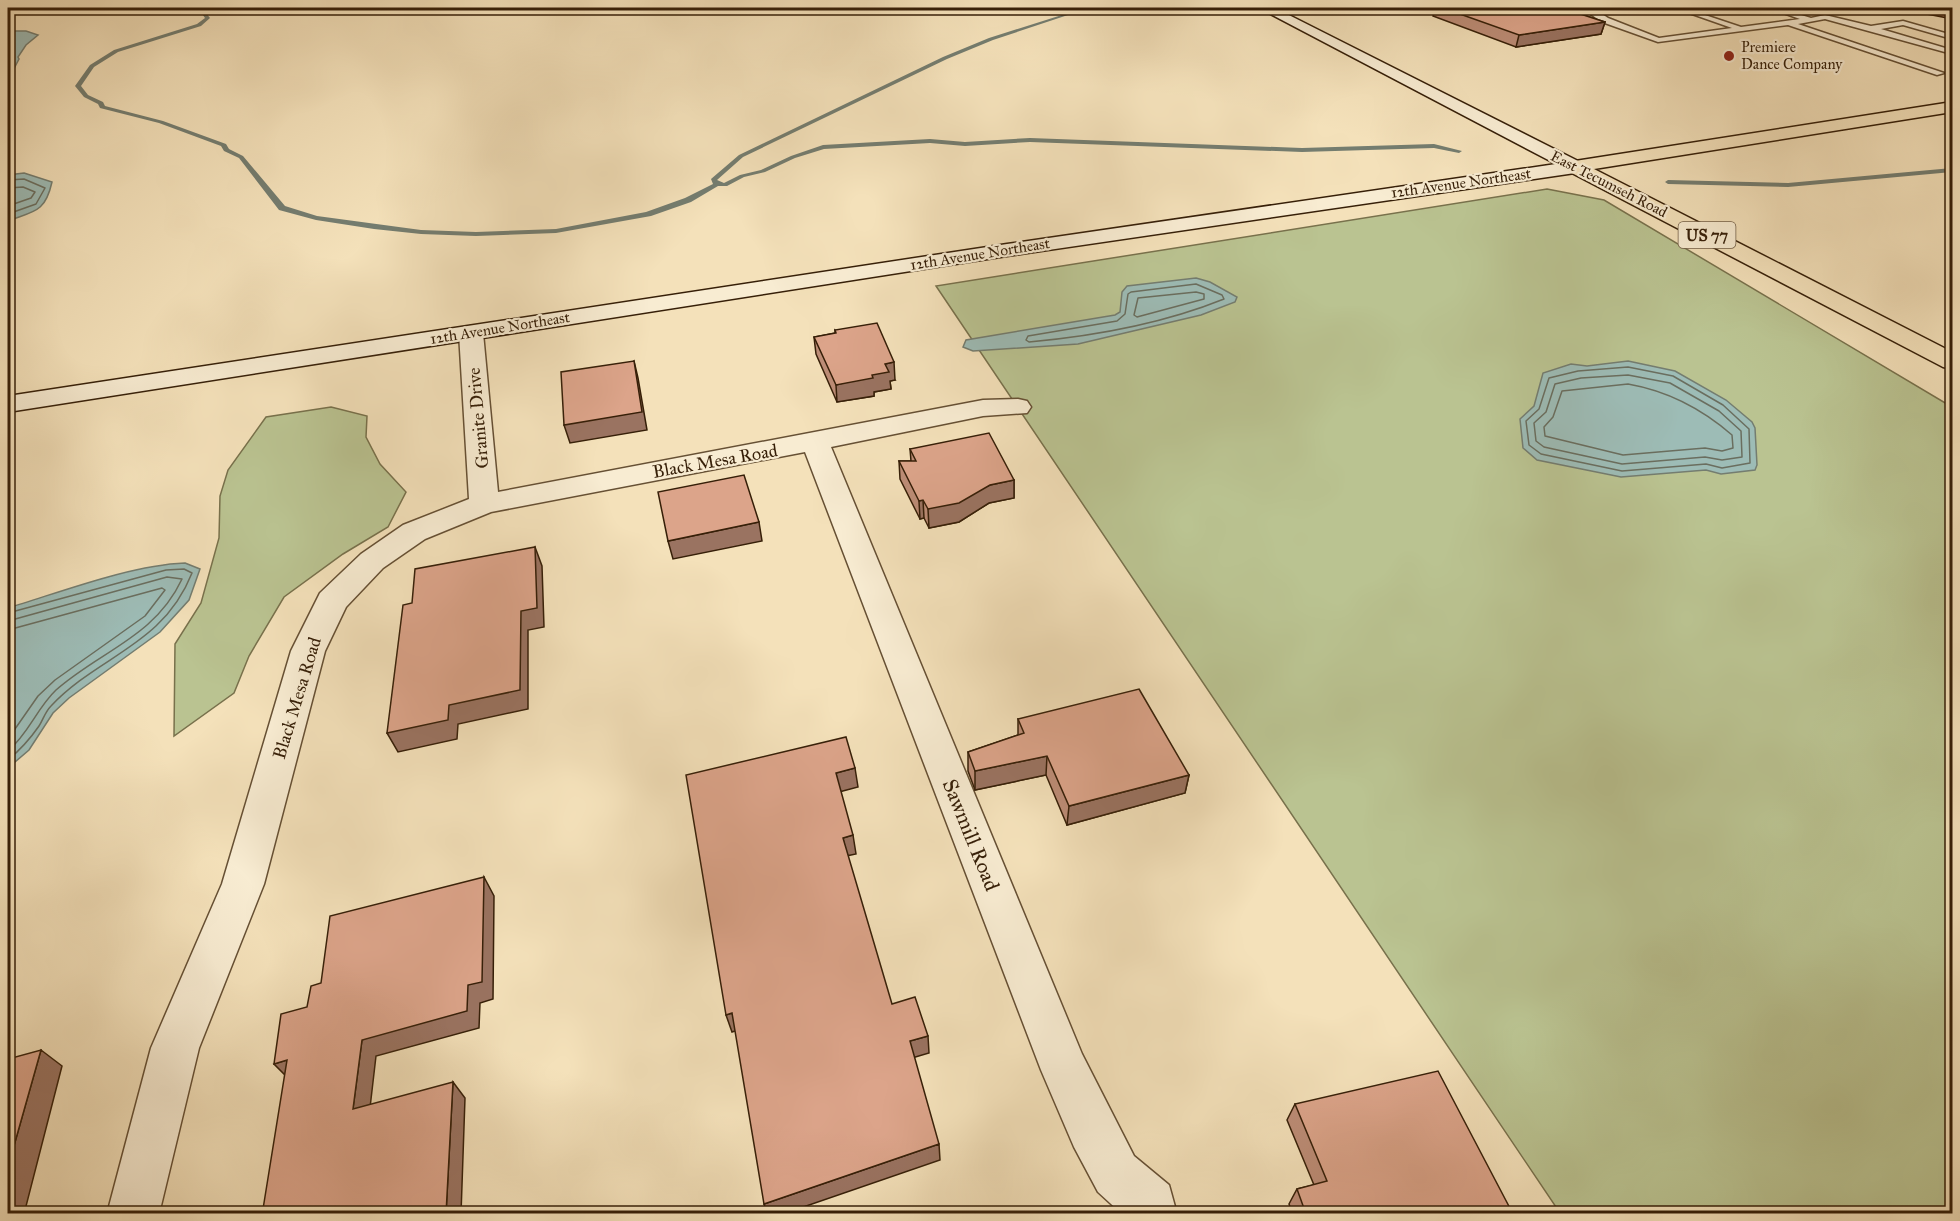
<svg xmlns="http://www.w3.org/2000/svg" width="1960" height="1221" viewBox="0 0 1960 1221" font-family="'IM FELL Great Primer',serif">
<rect width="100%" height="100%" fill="#f4e1ba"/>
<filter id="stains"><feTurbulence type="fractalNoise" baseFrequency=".00333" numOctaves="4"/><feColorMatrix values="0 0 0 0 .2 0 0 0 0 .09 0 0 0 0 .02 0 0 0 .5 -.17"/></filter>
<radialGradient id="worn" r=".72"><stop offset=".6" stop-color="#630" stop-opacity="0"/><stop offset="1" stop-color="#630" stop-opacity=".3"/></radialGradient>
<!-- green -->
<path fill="#bac391" stroke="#78714c" stroke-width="1.5" d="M1547 189 1604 200 1952 407V1213H1560L936 286Z
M331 407 367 416 366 437 380 464 406 492 388 527 343 554 284 597 249 656 234 693 174 736 175 644 201 603 219 538 220 496 228 470 266 417Z"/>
<!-- water -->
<path fill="#9dbcb6" stroke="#747d70" stroke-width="1.5" d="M8 31H26L38 35 26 45 18 57 19 59 8 80Z
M24 173 52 182C45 213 34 211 8 221V175Z
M1196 278 1210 282 1237 297 1235 302 1201 315 1078 344 973 351 963 347 966 340 1115 315 1120 312 1122 292 1127 286Z
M1628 361 1675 371 1726 400 1752 422 1755 428 1757 465 1755 470 1721 474 1706 470 1621 477 1537 460 1523 448 1520 419 1534 406 1543 373 1571 364 1587 366Z
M185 563 200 569 189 600 160 632 69 698 53 713 29 750 8 768V608C61 592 131 565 185 563Z"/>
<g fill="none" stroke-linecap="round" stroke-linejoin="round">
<!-- shore -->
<path stroke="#6a6e5f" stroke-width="1.5" d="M8 180 24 179 45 188 36 204 8 214
M8 188 23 187 35 192 31 198 8 206
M1196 284 1222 295 1224 299C1162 324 1095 336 1029 342L1026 340 1028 336 1117 321 1125 314 1128 294 1131 292Z
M1196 292 1204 294V299L1137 317 1134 315 1138 298Z
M1628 367 1673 376 1723 405 1749 429 1750 463 1722 468 1706 464 1622 471 1541 454 1529 445 1526 421 1539 409 1549 378 1578 371Z
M1628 375 1670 383 1719 411 1741 431 1742 457 1722 460 1705 457 1622 464 1544 447 1536 441 1534 423 1546 412 1555 384 1581 378Z
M1628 384C1668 391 1701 408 1732 435L1733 448 1722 451 1705 448 1623 455 1545 436 1544 427 1553 417 1562 391Z
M8 613 166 570 184 569 192 573C163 646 99 655 51 706 45 712 43 720 39 726 30 739 20 750 8 760
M8 621 167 577 182 579C155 637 100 651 56 690 37 708 29 733 8 751
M8 630 162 588 165 590 145 616 55 680 38 696 8 739"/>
<!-- stream -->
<path fill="#747d70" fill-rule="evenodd" d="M198 8H202L210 18 201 26 118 52 94 67 81 86 88 95 103 102 105 106 163 121 226 144 229 149 243 156 285 206 317 216 421 230 476 232 556 229 646 212 685 198 713 184 711 179 739 155 943 57 989 38 1084 8H1089L993 40 947 59 743 157 717 180 724 183 740 175 761 170 791 156 823 145 930 139 965 142 1030 138 1302 148 1434 144 1462 151 1459 153 1434 148 1302 152 1030 142 965 146 930 143 824 149 795 158 765 172 744 177 727 186H718L691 202 651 216 556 233 476 236 421 234 374 229 316 220 279 210 239 158 224 151 221 146 159 123 100 108 98 104 84 97 75 86 90 65 114 50 197 24 205 18Z
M1952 168V172L1788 187 1668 184 1665 182 1668 180 1788 183Z"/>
<defs>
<path id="lane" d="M1590 8H1596V10L1608 18 1659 38 1732 28 1675 8H1684L1741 27 1800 19 1769 8H1778L1811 18 1825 15 1871 26 1903 21 1952 35V39L1903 25 1881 29 1952 50V54L1825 19 1798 24 1944 73 1937 75 1788 25 1658 42 1602 22 1589 13Z"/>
<path id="street" d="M1398 8H1417L1415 11 1404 12Z
M471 326 479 328 483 333 498 492 983 400 1018 399 1027 401 1031 407 1027 413 983 416 831 447 1082 1054 1134 1156 1169 1185 1177 1214H1122L1098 1192 1074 1147 1041 1070 805 452 491 512 425 539 383 568 346 607 325 651 264 884 199 1048 159 1214H107L151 1048 222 884 291 651 320 593 361 554 403 525 469 499 459 333 463 328Z"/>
<path id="secondary" d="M1259 8H1275L1582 163 1584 167 1582 171 1575 173 1007 256 8 412V396L1007 244 1556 164Z"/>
<path id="primary" d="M1952 102V112L1594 169 1952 352V369L1943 367 1568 171 1566 167 1568 163 1575 161Z"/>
</defs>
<!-- lane casing -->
<use href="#lane" stroke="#665034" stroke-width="3"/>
<!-- street casing -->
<use href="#street" stroke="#665034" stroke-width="3"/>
<!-- secondary casing -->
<use href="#secondary" stroke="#361f08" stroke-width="3"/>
<!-- primary casing -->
<use href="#primary" stroke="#361f08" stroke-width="3"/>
<!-- lane -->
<use href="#lane" fill="#f8ecd2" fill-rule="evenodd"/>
<!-- street -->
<use href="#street" fill="#f8ecd2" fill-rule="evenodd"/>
<!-- secondary -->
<use href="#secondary" fill="#f8ecd2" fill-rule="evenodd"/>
<!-- primary -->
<use href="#primary" fill="#f4e1ba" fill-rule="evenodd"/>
</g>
<!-- wall -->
<path fill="#bd8d77" stroke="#361f08" stroke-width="1.5" d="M1435 8H1562L1605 22 1601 34 1516 47 1433 16Z
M1899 8H1953V19L1901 9Z
M835 330 895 380 890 381 891 389 874 392V396L837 402 816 354 814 337 835 333Z
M910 449 1014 480V498L989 503 959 522 929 528 924 518 920 519 900 479 899 461H911Z
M1018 719 1189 775 1185 793 1067 825 1046 775 975 790 968 771V752L1018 735Z
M1295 1104 1513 1214H1293L1289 1204 1297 1189 1314 1185 1287 1120Z"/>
<!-- shaded-wall -->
<path fill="#9a7361" stroke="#361f08" stroke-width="1.5" d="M1605 22 1601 34 1516 47 1519 35Z
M634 361 638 378 647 430 570 443 564 425Z
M894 362 895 380 890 381 891 389 874 392V396L837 402 836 385 872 375 885 364Z
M1014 480V498L989 503 959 522 929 528 928 509 990 485Z
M923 500 924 518 920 519 919 501Z
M759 522 762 541 673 559 668 541Z
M535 547 542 566 544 627 528 630V709L458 724 457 739 398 752 387 733 449 705Z
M1047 756 1046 775 975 790V771Z
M855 768 858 787 839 792 836 773Z
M1189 775 1185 793 1067 825 1069 806Z
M853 835 856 854 846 856 843 838Z
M484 877 494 896 493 999 480 1003 479 1028 376 1056 368 1125 353 1109 362 1040 468 985Z
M732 1013 738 1030 732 1032 726 1015Z
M928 1036 929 1053 912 1058 910 1041Z
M41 1050 62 1066 24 1214H8V1167Z
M287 1060 290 1080 274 1064Z
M453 1082 465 1098 461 1214H446Z
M939 1144 940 1160 783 1214H767L764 1204Z"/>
<!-- building -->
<path fill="#dca48a" stroke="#361f08" stroke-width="1.5" d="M1443 8H1562L1605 22 1519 35Z
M877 323 894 362 885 364 889 372 872 375 873 378 836 385 814 337 836 333 835 330Z
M634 361 642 412 564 425 561 372Z
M989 433 1014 480 990 485 959 503 928 509 923 500 919 501 899 461H916L910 449Z
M744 475 759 522 668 541 658 492Z
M535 547 537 608 521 611 520 690 449 705 448 720 387 733 403 605 412 603 415 569Z
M1139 689 1189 775 1069 806 1047 756 975 771 968 752 1024 733 1018 719Z
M846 737 855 768 836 773 853 835 843 838 892 1004 915 997 928 1036 910 1041 939 1144 764 1204 732 1013 726 1015 686 775Z
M484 877 482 982 468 985 467 1011 362 1040 353 1109 453 1082 446 1214H252L263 1209 287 1060 274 1064 281 1014 307 1007 311 986 321 983 330 916Z
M41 1050 8 1167V1059Z
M1438 1071 1513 1214H1306L1297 1189 1327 1181 1295 1104Z"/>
<!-- markers -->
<circle fill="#8f2418" stroke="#f8ecd2" stroke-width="2" cx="1729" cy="56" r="6"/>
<g text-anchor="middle" stroke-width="4.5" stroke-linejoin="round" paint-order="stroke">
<!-- far-poi labels -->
<g font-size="15" fill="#361f08" stroke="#f8ecd2" text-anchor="start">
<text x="1741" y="52">Premiere<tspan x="1741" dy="17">Dance Company</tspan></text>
</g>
<!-- far-street labels -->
<g font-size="15" fill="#361f08" stroke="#f8ecd2">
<text transform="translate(1461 183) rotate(-8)" y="5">12th Avenue Northeast</text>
<text transform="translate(1609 184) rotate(27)" y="5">East Tecumseh Road</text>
<text transform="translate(980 254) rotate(-9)" y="5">12th Avenue Northeast</text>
<text transform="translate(500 328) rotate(-9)" y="5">12th Avenue Northeast</text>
</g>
<!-- shield labels -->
<rect fill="#f8ecd2" stroke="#705c45" stroke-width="1.5" x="1678.5" y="222" width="57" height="26" rx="4.5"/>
<g font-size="16" font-weight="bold" fill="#361f08">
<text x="1707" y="241">US 77</text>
</g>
<!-- street labels -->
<g font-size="18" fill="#361f08" stroke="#f8ecd2">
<text transform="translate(478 418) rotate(-95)" y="6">Granite Drive</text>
<text transform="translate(715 461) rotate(-10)" y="6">Black Mesa Road</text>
<text transform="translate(297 698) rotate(-73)" y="6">Black Mesa Road</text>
</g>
<!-- near-street labels -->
<g font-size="21" fill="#361f08" stroke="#f8ecd2">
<text transform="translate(971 835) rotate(68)" y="7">Sawmill Road</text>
</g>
</g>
<!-- margin -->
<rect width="1960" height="1221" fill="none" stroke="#f4e1ba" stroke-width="30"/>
<rect x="9" y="9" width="1942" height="1203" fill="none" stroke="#361f08" stroke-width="3"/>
<rect x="15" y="15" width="1930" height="1191" fill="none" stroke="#361f08" stroke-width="1.5"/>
<rect width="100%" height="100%" filter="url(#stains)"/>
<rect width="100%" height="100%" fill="url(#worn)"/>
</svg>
